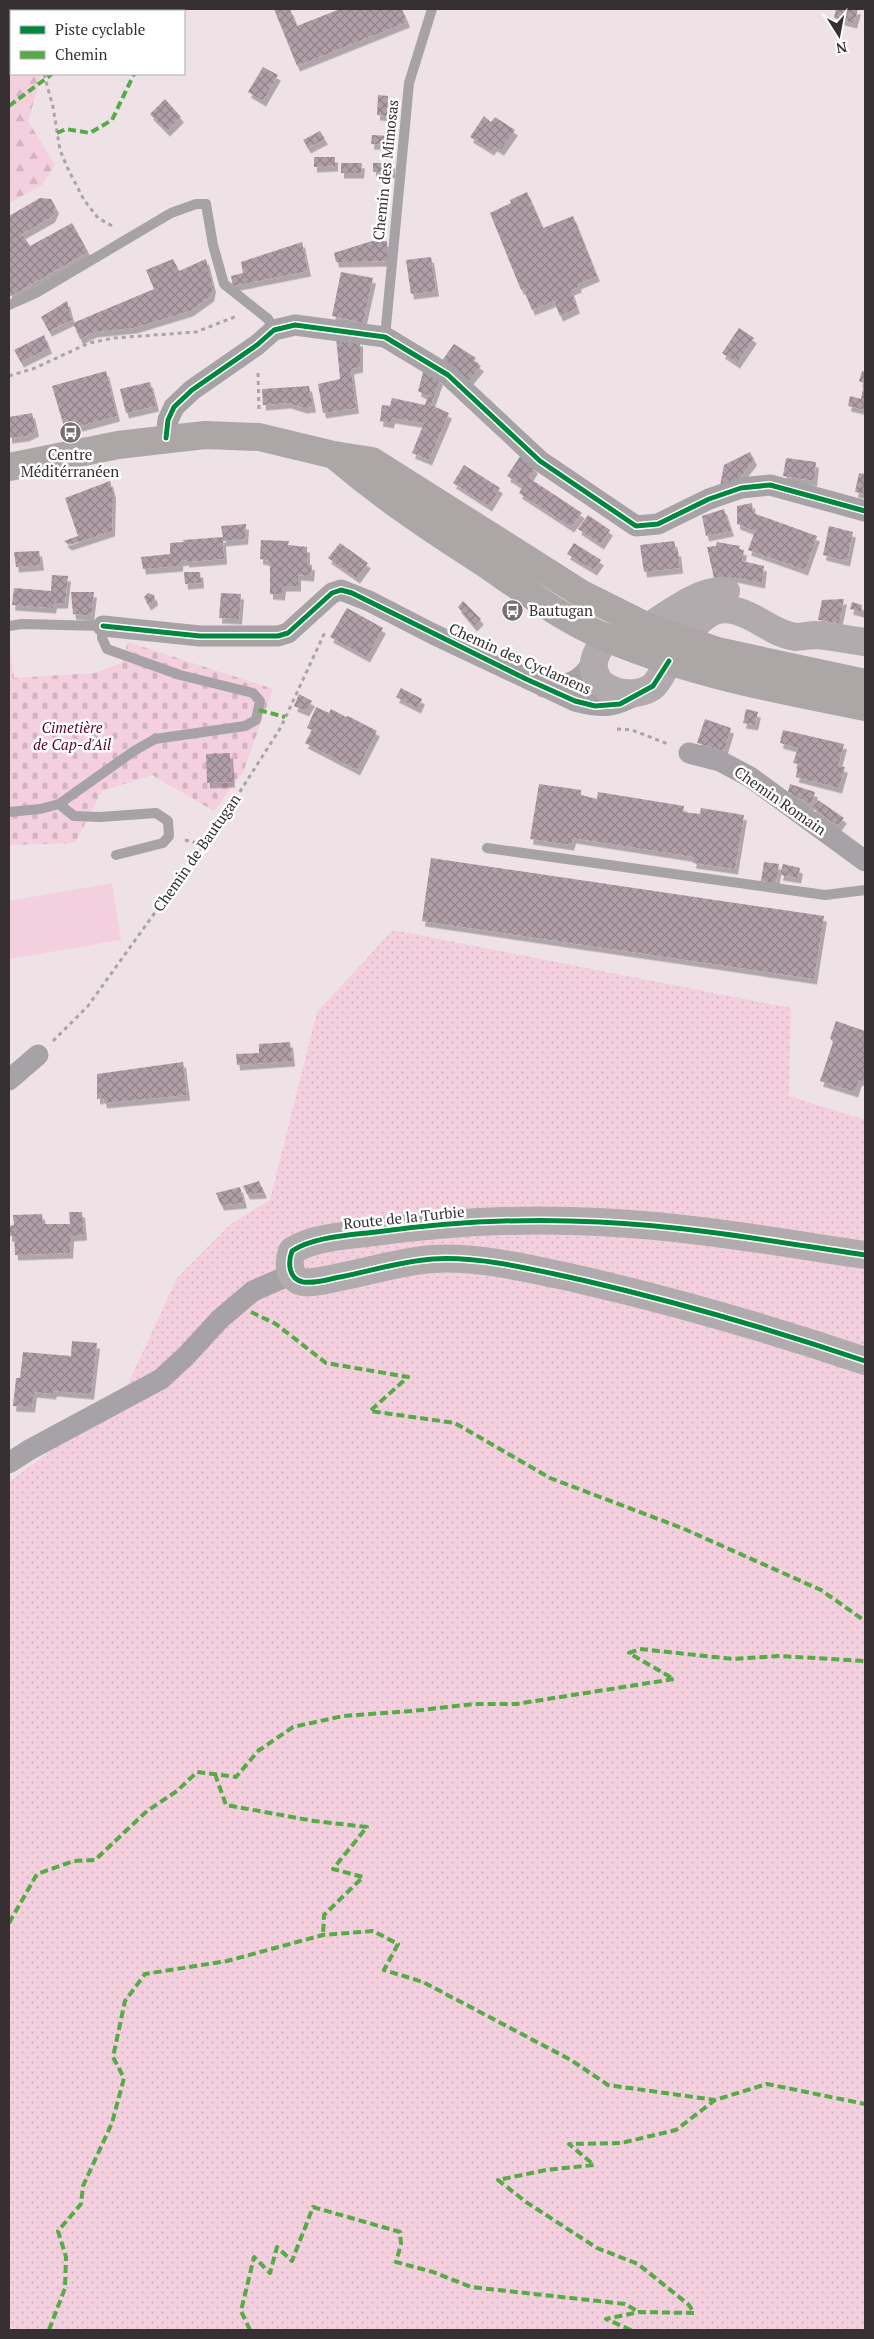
<svg xmlns="http://www.w3.org/2000/svg" width="874" height="2339" viewBox="0 0 874 2339" font-family="'PT Serif',serif">
<defs>
<pattern id="grass-dots" width="8" height="8" patternUnits="userSpaceOnUse" patternTransform="scale(1.25)"><rect width="8" height="8" fill="#f4d0df"/><path d="M2 2h.1M6 6h.1" fill="none" stroke="#d2b3c0" stroke-width="1.8" stroke-linecap="round"/></pattern>
<pattern id="forest-firs" width="22" height="20" patternUnits="userSpaceOnUse" patternTransform="scale(1.25)"><rect width="22" height="20" fill="#f4d0df"/><path d="M5 1l3.5 6h-7zM16 11l3.5 6h-7z" fill="#d2b3c0"/></pattern>
<pattern id="cemetery-stones" width="16" height="16" patternUnits="userSpaceOnUse" patternTransform="scale(1.25)"><rect width="16" height="16" fill="#f4d0df"/><path d="M2 7V4a2 2 0 0 1 4 0v3zM10 15v-3a2 2 0 0 1 4 0v3z" fill="#d2b3c0"/></pattern>
<pattern id="building-cross-hatch" width="8" height="8" patternUnits="userSpaceOnUse" patternTransform="scale(1.25)"><rect width="8" height="8" fill="#b19fa7"/><path d="M0 0l8 8M0 8l8-8" fill="none" stroke="#918289"/></pattern>
<filter id="shadow"><feDropShadow dx="3" dy="5.5" stdDeviation="0" flood-color="#0004"/></filter>
</defs>
<rect width="100%" height="100%" fill="#eee2e7"/>
<!-- grass -->
<path fill="url(#grass-dots)" d="M393 930 791 1008 789 1096 865 1120V2330H9V1482L42 1457 127 1386 177 1278 231 1224 270 1200 317 1012Z"/>
<!-- forest -->
<path fill="url(#forest-firs)" d="M9 9H63L62 11H11V74H42L28 121 55 165 42 185 9 203Z"/>
<!-- cemetery -->
<path fill="url(#cemetery-stones)" d="M9 642 14 678 95 673 121 663 128 642 273 689 243 772 214 811 152 775 102 791 75 843 9 845Z"/>
<!-- pitch -->
<path fill="#f4d0df" d="M112 883 121 940 9 959V901Z"/>
<!-- building -->
<path fill="url(#building-cross-hatch)" filter="url(#shadow)" d="M274 9H290L297 26 340 9H402L407 22 297 66Z
M836 9H858L854 23 834 18Z
M263 67 278 75 263 101 248 92Z
M378 95 388 96 387 116 377 115Z
M165 99 181 117 167 131 150 114Z
M484 116 491 122 495 117 515 130 501 150 494 146 491 150 470 137Z
M320 131 325 139 308 148 303 140Z
M372 135 391 136 390 145 371 144Z
M314 157H335V166L314 167Z
M341 163H362L361 173H341Z
M373 163H392V173L373 172Z
M527 192 543 228 573 216 597 276 578 284 579 287 571 290 577 308 560 316 554 301 532 310 523 288 521 290 490 213 511 203 510 200Z
M40 198 51 199 56 208 52 217 22 234 30 246 72 223 88 252 9 297V216Z
M372 241H387V261L336 262 334 253Z
M302 242 308 271 233 286 231 276 243 273 241 262Z
M431 257 436 291 411 294 406 260Z
M173 259 179 271 206 259 213 287 211 296 190 311 134 328 94 332 80 339 73 323 154 289 146 270Z
M341 272 373 278 363 323 332 316Z
M67 301 72 320 49 331 41 317Z
M739 328 754 338 737 363 722 353Z
M44 335 49 348 21 362 14 350Z
M336 337 360 341V367L351 369 356 408 323 413 318 384 340 379Z
M454 344 476 358 474 361 481 366 468 382 441 362Z
M424 369 440 379 431 405 449 413 429 460 412 453 424 423 392 418 391 423 380 421 382 405 390 406 392 398 425 405 428 396 418 391Z
M106 371 117 416 65 430 52 386Z
M862 371 865 372V410L848 406 850 396 861 399 864 383 859 381Z
M150 382 156 406 126 413 120 389Z
M309 386 313 407 304 408 288 403 263 405 262 389Z
M32 413 36 431 26 436 9 438V417Z
M750 452 754 460 740 478 720 486 724 465Z
M521 455 535 468 529 478 582 513 571 527 519 493 523 486 507 476Z
M786 458 816 462 814 481 783 476Z
M464 465 500 488 489 506 453 483Z
M859 473 865 474V494L855 492Z
M110 481 113 493 112 531 69 545 64 541 78 536 65 498Z
M752 503 753 513 817 536 805 570 748 550 755 531 737 524V506Z
M724 509 731 531 706 536 702 516Z
M588 515 610 530 601 544 578 529Z
M246 524 245 539 223 541 224 559 186 562V560L180 561V566L143 569 141 557 170 554V543L184 542 183 540 223 537 221 526Z
M829 526 853 532 847 561 823 555Z
M261 540 289 541 288 545 307 547V564L312 565 311 576 298 575V586H283L282 595 270 594V561L260 559Z
M674 541 676 551H678L680 568 644 572 640 545Z
M717 542 740 546 739 549 744 550 742 561 764 566 762 583 734 577 732 580 714 578 707 547 716 546Z
M340 543 368 563 357 578 328 558Z
M574 543 601 560 594 570 567 554Z
M39 551 41 565 16 567 14 552Z
M184 572H200L201 583 185 584Z
M52 575 68 576 65 603H54L53 608 12 605 14 588 51 591Z
M71 592H94L91 616 73 614Z
M148 593 154 595 155 600 148 605 144 597Z
M221 593 241 594 239 619 219 618Z
M844 599 839 623 818 620 822 600Z
M463 601 481 619 474 626 458 607Z
M852 602 862 605 861 612 850 609Z
M347 608 383 628 367 657 330 637Z
M401 688 422 699 418 708 396 697Z
M299 694 312 701 306 711 294 706Z
M316 707 329 713 331 709 346 717 348 716 377 731 357 770 305 743 312 730 307 728Z
M746 709 758 712 755 725 743 723Z
M705 719 731 728 724 751 697 743Z
M783 730 844 744 838 766 845 767 839 788 796 777 798 764 793 763 798 748 780 743Z
M230 753 232 782 207 783 206 754Z
M539 784 581 790V795L597 799 598 792 684 806 683 812 700 814 701 808 744 815 735 869 693 863 694 857 573 838 571 845 530 839Z
M790 784 815 792 811 805 788 792Z
M818 800 844 818 838 826 812 808Z
M431 858 824 916 814 979 422 921Z
M764 862 779 864 776 883 761 881Z
M783 864 800 868 798 878 780 875Z
M836 1021 865 1031V1082L859 1080 855 1092 820 1081 833 1042 830 1038Z
M290 1042 292 1061 237 1065 236 1054 259 1053V1044Z
M183 1062 187 1095 104 1103 103 1098 97 1099V1074Z
M259 1181 264 1193 247 1194 243 1186Z
M240 1187 244 1203 221 1205 216 1193Z
M69 1212H82L84 1235 71 1236 70 1253 15 1255 14 1236H9V1226L14 1225 13 1215 42 1214 43 1224H70Z
M72 1341 97 1343 91 1394 54 1391 53 1394 34 1392 32 1407 13 1406 16 1378H20L23 1352 71 1356Z"/>
<g fill="none" stroke-linecap="round" stroke-linejoin="round">
<!-- path -->
<path stroke="#aaa4a6" stroke-width="3" stroke-dasharray="4 4" stroke-linecap="butt" d="M75 11 77 9
M44 74 53 107 60 150 68 169 84 200 98 218 114 227
M258 373 259 412
M9 376 35 368 89 343 114 338 196 332 237 316
M617 729 632 730 668 744
M185 840 204 845
M53 1041 88 1006 227 812 281 727 325 632"/>
<!-- lane -->
<path stroke="#a7a2a5" stroke-width="10" d="M9 305 36 293 171 213 196 204H206L213 245 224 284 268 319 274 330
M385 337 409 83 432 9
M9 626 22 624 103 626 102 638 107 649 180 675 253 693 260 701 256 720 245 726 155 739 134 751 59 804
M9 812 40 809 59 804 74 816 100 817 156 813 168 821 169 836 163 843 116 855
M487 848 825 895 865 890"/>
<!-- street -->
<path stroke="#a7a2a5" stroke-width="21" d="M166 438 168 420 174 407 192 390 257 345 274 330 295 325 385 337 448 375 540 461 636 526 658 524 709 499 741 488 770 485 865 511
M103 626 200 636H278L288 633 332 593 341 590 369 601 433 634 575 701C605 709 615 707 642 692
M544 687C571 684 578 684 594 661
M689 753 720 761 750 777 865 861
M9 1080 38 1055
M9 1463 29 1450 161 1379 186 1356 220 1319 253 1291 292 1274"/>
<!-- secondary -->
<path stroke="#b2abae" stroke-width="28" d="M648 627C668 614 702 588 726 591
M605 637C602 644 595 654 594 662 590 691 632 701 652 687 659 682 664 669 669 661
M684 640C709 604 726 601 764 624 773 629 785 636 796 637 802 637 809 635 815 635 832 636 849 640 865 642
M865 1255C777 1242 688 1226 599 1222 525 1218 449 1222 376 1232 351 1235 312 1237 292 1251 288 1262 288 1279 303 1282 315 1284 329 1279 340 1277 371 1271 402 1261 433 1259 480 1256 536 1270 582 1280 677 1302 773 1330 865 1361"/>
<!-- primary -->
<path stroke="#ada6a7" stroke-width="28" d="M334 455C382 496 428 527 481 561 521 588 562 619 607 638 689 673 778 690 865 707
M9 467 118 445 205 435 259 437 334 455 372 461 582 594 648 627 717 651 865 683"/>
<!-- quiet -->
<path stroke="#55ab45" stroke-width="4" stroke-dasharray="8 4" stroke-linecap="butt" d="M113 11 115 9
M175 11 178 9
M9 106 52 74
M57 133 66 129 90 133 112 120 134 74
M259 710 285 717
M251 1312 276 1324 326 1363 408 1377 370 1411 455 1423 550 1478 682 1528 821 1590 865 1621
M215 1774 226 1805 314 1821 367 1827 333 1869 363 1877 324 1915 323 1935
M9 1923 37 1874 74 1861 95 1860 147 1811 177 1791 197 1772 236 1777 258 1751 293 1727 343 1716 412 1711 474 1704H516L674 1679 629 1653 640 1649 733 1659 780 1656 865 1661
M49 2330 65 2288 66 2257 58 2231 81 2204 83 2186 112 2123 124 2078 113 2057 125 2001 145 1974 227 1961 323 1935 373 1931 398 1944 384 1970 423 1982 571 2060 608 2085 715 2100
M250 2330 241 2311 254 2257 270 2273 277 2247 292 2261 313 2207 400 2232 401 2244 396 2262 433 2272 471 2287 625 2304 639 2312
M631 2330 606 2319 639 2312 694 2313 689 2305 638 2264 597 2248 526 2202 498 2180 546 2170 594 2165 569 2144 621 2143 676 2130 715 2100 767 2084 865 2104"/>
<defs>
<path id="cycleway" d="M166 438 168 420 174 407 192 390 257 345 274 330 295 325 385 337 448 375 540 461 636 526 658 524 709 499 741 488 770 485 865 511
M103 626 200 636H278L288 633 332 593 341 590 352 593 526 679 575 701 595 706 620 704 653 686 669 661
M865 1255C777 1242 688 1226 599 1222 525 1218 449 1222 376 1232 351 1235 312 1237 292 1251 288 1262 288 1279 303 1282 315 1284 329 1279 340 1277 371 1271 402 1261 433 1259 480 1256 536 1270 582 1280 677 1302 773 1330 865 1361"/>
</defs>
<!-- cycleway casing -->
<use href="#cycleway" stroke="#fff" stroke-width="8"/>
<!-- cycleway -->
<use href="#cycleway" stroke="#00873e" stroke-width="5"/>
</g>
<!-- icons -->
<defs>
<symbol id="bus-disc" viewBox="-11 -11 22 22"><circle r="9.5" fill="#776e72" stroke="#fff"/><path d="M-5-6H5V4H4V6H2V4H-2V6H-4V4H-5ZM-3.5-4V0h7V-4ZM-3.5 1.2v1.5H-2V1.2ZM2 1.2v1.5H3.5V1.2Z" fill="#fff"/></symbol>
</defs>
<g fill-rule="evenodd">
<use href="#bus-disc" x="58" y="420" width="25" height="25"/>
<use href="#bus-disc" x="500" y="598" width="25" height="25"/>
</g>
<g text-anchor="middle" stroke-width="5" stroke-linejoin="round" paint-order="stroke">
<!-- street labels -->
<g font-size="15" fill="#373033" stroke="#fff">
<text transform="translate(386 170) rotate(-84)" y="5">Chemin des Mimosas</text>
<text transform="translate(520 659) rotate(24)" y="5">Chemin des Cyclamens</text>
<text transform="translate(780 801) rotate(35)" y="5">Chemin Romain</text>
<text transform="translate(197 853) rotate(-55)" y="5">Chemin de Bautugan</text>
<text transform="translate(404 1218) rotate(-6)" y="5">Route de la Turbie</text>
</g>
<!-- poi labels -->
<g font-size="15" fill="#373033" stroke="#fff">
<text x="70" y="460">Centre<tspan x="70" dy="17">Méditérranéen</tspan></text>
<text x="529" y="616" text-anchor="start">Bautugan</text>
</g>
<!-- park labels -->
<g font-size="15" font-style="italic" fill="#5a0437" stroke="#fff">
<text x="72" y="733">Cimetière<tspan x="72" dy="17">de Cap-d'Ail</tspan></text>
</g>
</g>
<!-- border -->
<rect width="874" height="2339" fill="none" stroke="#373033" stroke-width="20"/>
<!-- legend -->
<rect x="10" y="10" width="175" height="65" fill="#ffffff" stroke="#afacad"/>
<rect x="20" y="26" width="25" height="8" fill="#00873e" stroke="#afacad"/>
<text x="55" y="35" font-size="15" fill="#373033">Piste cyclable</text>
<rect x="20" y="51" width="25" height="8" fill="#55ab45" stroke="#afacad"/>
<text x="55" y="60" font-size="15" fill="#373033">Chemin</text>
<!-- north arrow -->
<g transform="translate(839 35) rotate(169)" stroke="#ffffff" stroke-width="4" paint-order="stroke">
<path d="M0-4L9 19L0 12L-9 19Z" fill="#373033"/>
<text y="-8" font-size="14" font-weight="bold" text-anchor="middle" fill="#373033">N</text>
</g>
</svg>
